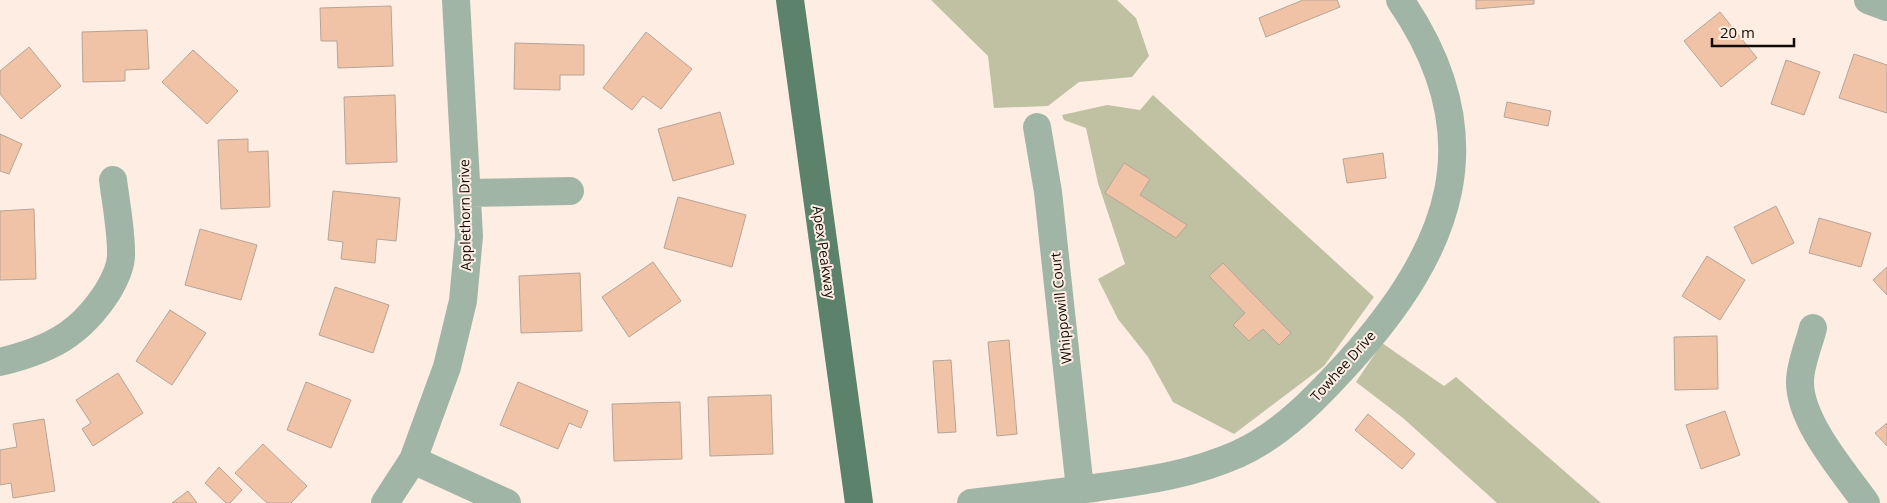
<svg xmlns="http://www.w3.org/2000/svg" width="1887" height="503" viewBox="0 0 1887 503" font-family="'Open Sans',sans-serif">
<rect width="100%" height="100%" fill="#feede3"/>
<!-- green -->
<path fill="#bfc1a2" d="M931 0H1117L1136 18 1149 56 1132 77 1079 82 1048 106 994 108 988 56Z
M1153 95 1374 297 1324 366 1234 434 1173 402 1148 357 1118 319 1098 279 1125 264 1098 183 1086 128 1064 120 1062 115 1107 105 1140 110Z
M1382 343 1444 386 1456 377 1601 503H1497L1403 418 1356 382Z"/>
<!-- building -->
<path fill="#f1c3a6" stroke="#b7a497" d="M1303 0H1337L1340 7 1266 37 1259 18Z
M1476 0H1534V4L1476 9Z
M391 6 393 66 338 68 337 41H321L320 8Z
M1720 12 1757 58 1721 87 1684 41Z
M147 30 149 69 125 70V81L83 82 82 32Z
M646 32 692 69 661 109 643 96 632 110 603 88Z
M515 43 584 45V75H560V90L514 89Z
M29 47 61 86 21 119 0 94V71Z
M193 50 238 91 207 124 162 82Z
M1854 54 1887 65V113L1839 98Z
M1786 60 1820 72 1804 115 1771 104Z
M395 95 397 162 346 164 344 97Z
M1507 102 1551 111 1548 126 1504 117Z
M720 112 734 164 673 181 658 129Z
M0 134 22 144 9 174 0 171Z
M248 139V152L268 151 270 207 221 209 218 140Z
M1383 153 1386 178 1347 183 1343 159Z
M1124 163 1150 179 1140 195 1187 225 1176 238 1105 193Z
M333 191 400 198 396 241 377 239 375 263 341 259 343 242 328 240Z
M678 197 746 215 732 267 664 248Z
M1776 206 1794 243 1752 264 1734 227Z
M34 209 36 279 0 280V211Z
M1819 218 1871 233 1861 267 1809 253Z
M200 229 257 245 241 300 185 285Z
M1707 256 1745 280 1720 320 1682 296Z
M653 262 681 301 629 337 602 297Z
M1223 263 1291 333 1279 345 1263 329 1249 341 1233 325 1245 313 1209 276Z
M1887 267V295L1873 280Z
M580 273 582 331 521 333 519 276Z
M335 287 389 305 373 353 319 335Z
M170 310 206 333 172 385 136 361Z
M1717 336 1718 389 1675 390 1674 337Z
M1009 340 1017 434 997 436 988 342Z
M951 360 956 432 938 433 933 361Z
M118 373 143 413 93 446 82 429 91 423 76 400Z
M306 382 351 400 331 448 287 430Z
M518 382 588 411 581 428 569 423 558 449 500 425Z
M771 395 773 454 710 456 708 397Z
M680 402 682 459 614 461 612 404Z
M1725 411 1740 455 1701 469 1686 425Z
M1368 414 1415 454 1402 469 1355 430Z
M44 419 55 491 13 498 11 483 0 485V450L17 447 13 424Z
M1887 423V446L1875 433Z
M263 444 307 486 291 503H267L235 473Z
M219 467 242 490 230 503H226L205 483Z
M188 491 197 503H172Z"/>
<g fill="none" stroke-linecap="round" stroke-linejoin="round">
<!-- minor -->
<path stroke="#a1b5a7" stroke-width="28" d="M1868 0 1887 7
M1037 127 1048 192 1080 489
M467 193 570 191
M1813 328C1809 344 1800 365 1800 381 1799 421 1844 472 1866 503
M0 362C49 350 80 335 108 291 114 281 122 265 121 252 121 229 116 204 113 180
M413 460 507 503
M385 503 413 460 447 367 463 301 469 236 456 0
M971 503C1012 498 1053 493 1094 488 1144 481 1191 475 1238 454 1282 434 1317 397 1348 363 1452 249 1494 137 1400 0"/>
<!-- major -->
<path stroke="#5d826b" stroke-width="28" d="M790 0 859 503"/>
</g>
<g text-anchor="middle" stroke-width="4" stroke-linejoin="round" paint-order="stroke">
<!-- street labels -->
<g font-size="14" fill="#120c08" stroke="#feede3">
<text transform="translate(465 215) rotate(-91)" y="5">Applethorn Drive</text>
<text transform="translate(824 252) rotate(82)" y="5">Apex Peakway</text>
<text transform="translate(1061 308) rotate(-96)" y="5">Whippowill Court</text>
<text transform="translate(1343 366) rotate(-48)" y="5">Towhee Drive</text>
</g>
</g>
<!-- scale -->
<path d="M1712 38v8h82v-8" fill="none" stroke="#120c08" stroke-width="2.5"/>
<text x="1720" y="38" font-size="15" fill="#120c08" stroke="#feede3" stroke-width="4" paint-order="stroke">20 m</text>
</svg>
